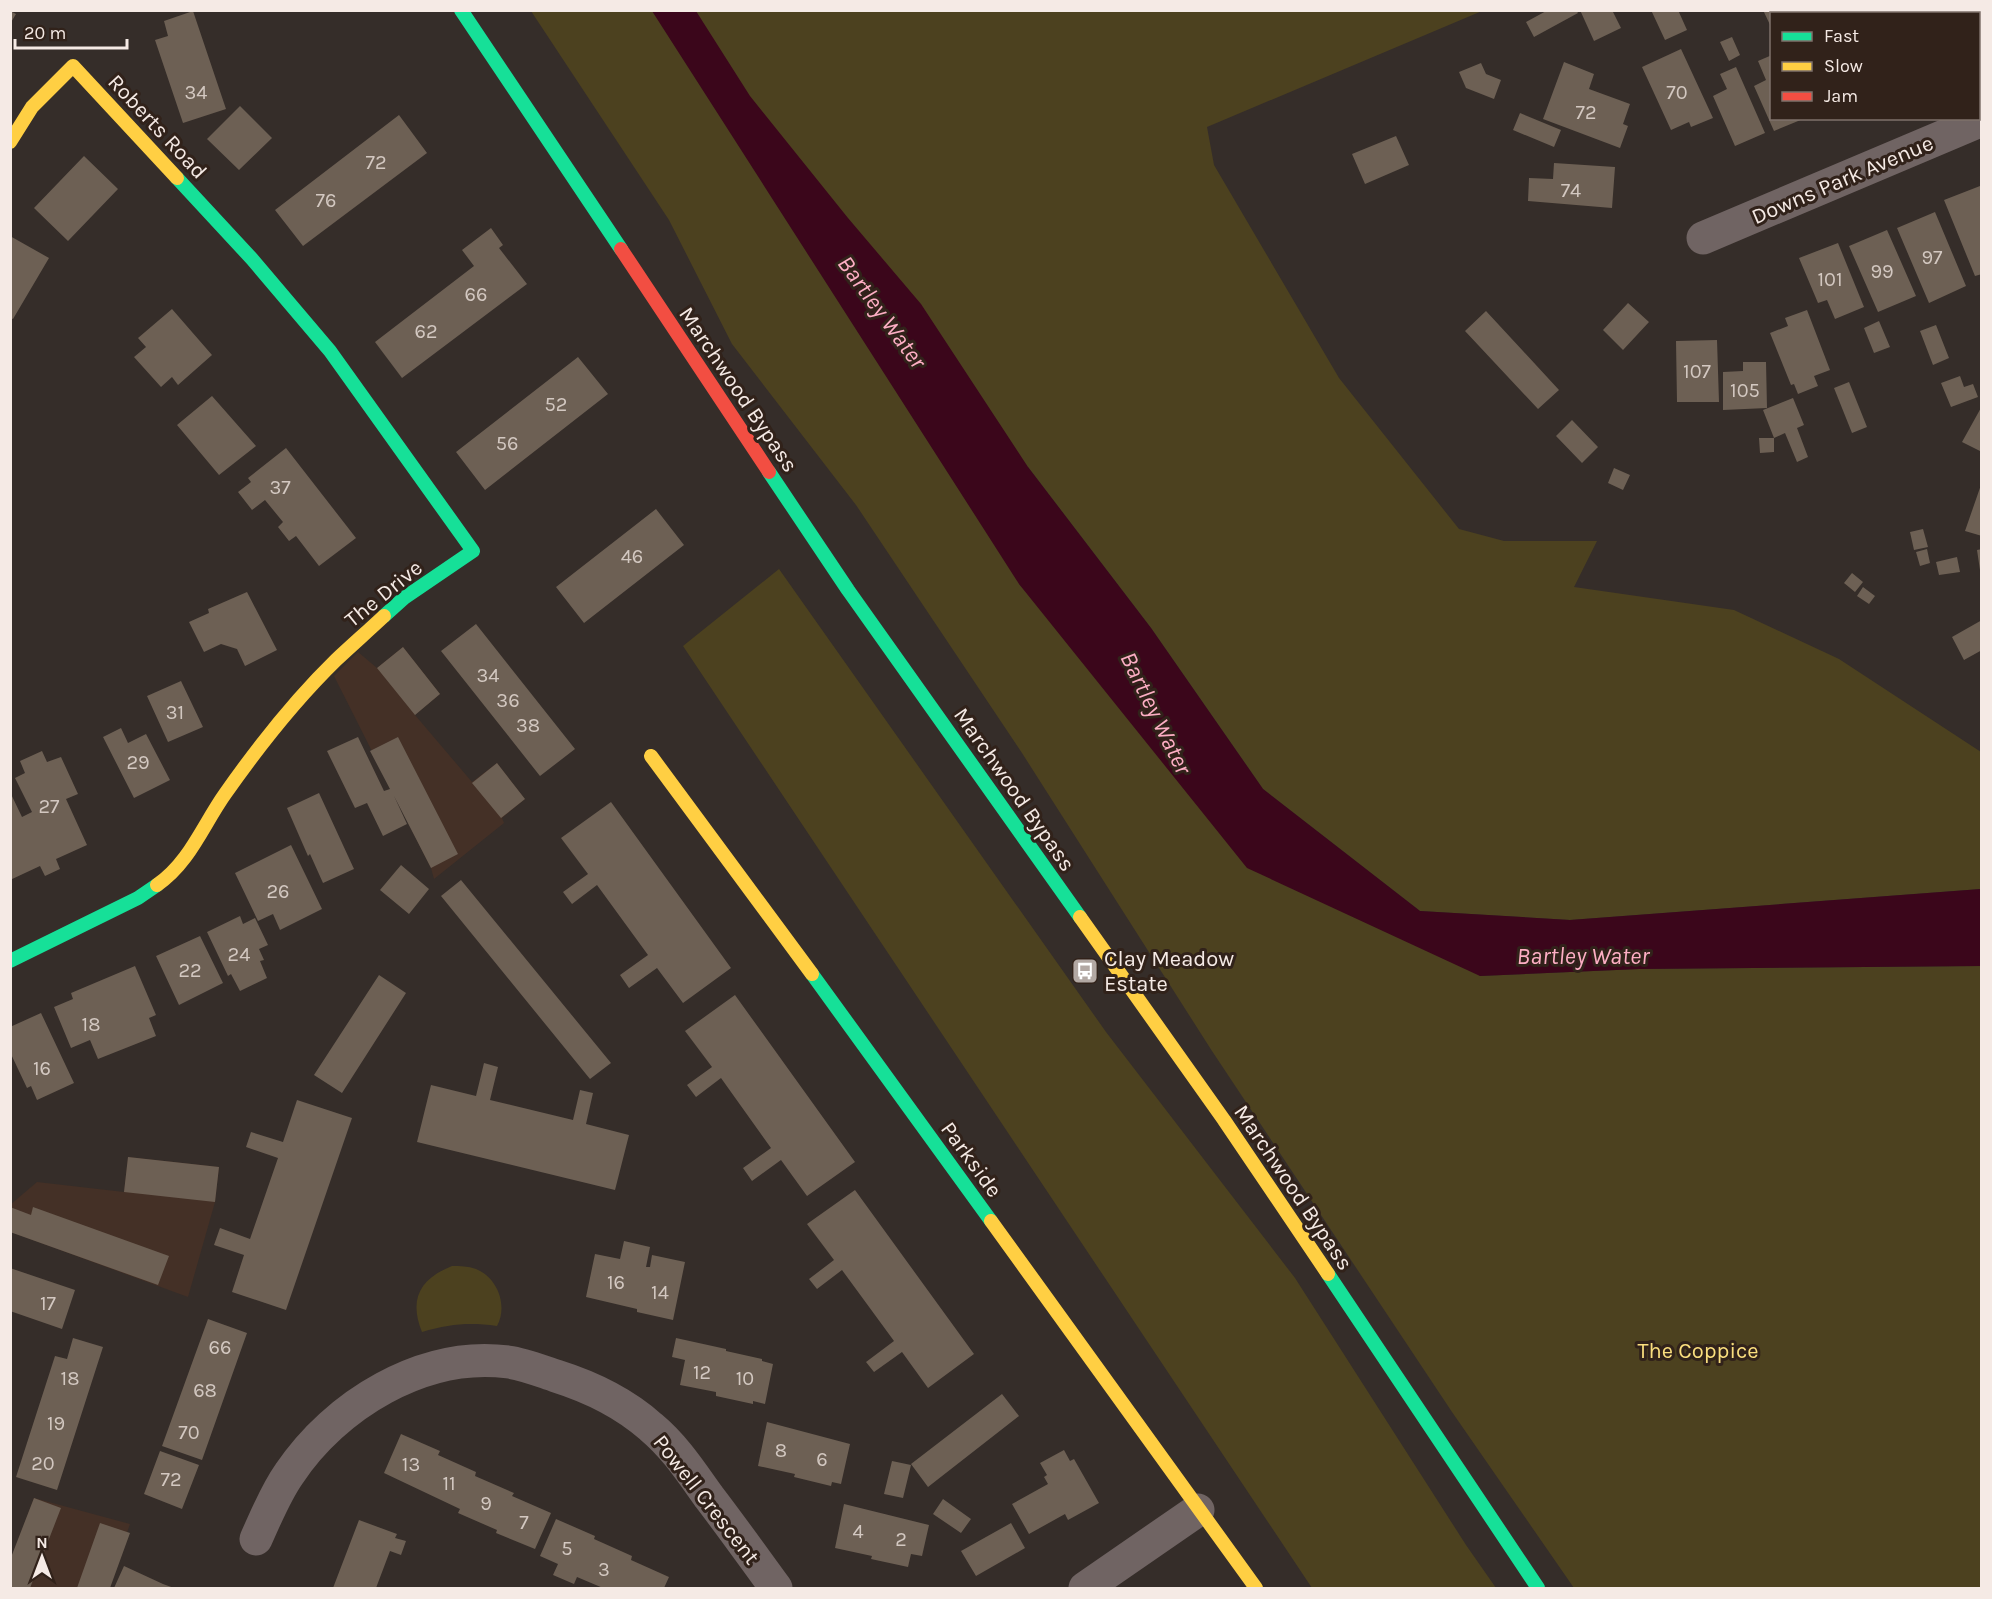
<svg xmlns="http://www.w3.org/2000/svg" width="1992" height="1599" viewBox="0 0 1992 1599" font-family="Karla,sans-serif">
<rect width="100%" height="100%" fill="#352d29"/>
<!-- built -->
<path fill="#443026" d="M403 647 440 694 415 715 472 782 497 763 525 799 502 818 504 823 434 879 431 868 334 676 358 652 377 668Z
M128 1157 219 1167 215 1202 188 1297 11 1232 10 1205 37 1182 124 1192Z
M34 1498 130 1524 108 1588H11L10 1561Z"/>
<!-- green -->
<path fill="#4c411f" d="M531 11H1482L1207 127 1214 165 1339 378 1459 529 1504 541H1597L1574 587 1734 610 1839 659 1981 752V889L1570 920 1420 911 1263 789 1151 628 1028 467 1019 584 1032 598 1480 976 1639 969 1981 966V1588H1574L1452 1412 1212 1051 1022 753 856 505 732 344 669 220Z
M779 569 1106 1032 1295 1278 1466 1545 1496 1588H1312L683 646Z
M452 1266C460 1266 468 1266 476 1269 498 1278 508 1306 497 1326 469 1322 450 1324 422 1332 409 1300 419 1279 452 1266Z"/>
<!-- water -->
<path fill="#3b061b" d="M652 11H696L750 96 848 218 921 304 1028 467 1151 628 1263 789 1420 911 1570 920 1981 889V966L1639 969 1480 976 1247 868 1019 584Z"/>
<!-- building -->
<path fill="#6d6054" d="M1548 10H1576L1578 13 1534 37 1526 22Z
M1580 10H1612L1621 28 1594 41Z
M1651 10H1678L1687 30 1665 40Z
M1763 10H1782L1783 14H1772V29Z
M1860 10H1881L1882 14H1862Z
M1895 10H1925L1926 14H1896Z
M1939 10H1981L1982 57 1978 59V14H1940Z
M10 11 16 14 10 24Z
M193 11 226 109 183 123 155 40 168 36 164 21Z
M1732 37 1740 55 1729 61 1720 42Z
M1681 49 1713 118 1691 127 1689 122 1671 130 1642 67Z
M1772 55V118L1803 119 1774 131 1754 86 1766 80 1758 61Z
M1564 62 1594 74 1589 89 1630 104 1623 124 1628 126 1620 148 1543 119Z
M1481 63 1486 74 1501 80 1494 99 1466 88 1459 72Z
M1736 67 1765 133 1735 146 1713 96 1727 89 1720 74Z
M240 106 272 138 239 170 207 139Z
M1520 113 1561 130 1554 147 1513 130Z
M399 115 427 153 303 246 275 210Z
M1396 136 1409 165 1365 184 1352 154Z
M84 156 118 189 68 241 34 208Z
M1554 163 1615 167 1612 208 1528 201 1529 178 1553 179Z
M1980 186 1982 274 1975 276 1944 200Z
M1935 212 1966 286 1929 303 1897 228Z
M491 228 503 245 499 248 527 284 402 378 375 342 474 266 462 250Z
M1887 230 1916 296 1878 312 1849 246Z
M10 236 49 258 13 319 10 318Z
M1838 243 1864 307 1835 319 1827 300 1818 303 1799 258Z
M1628 303 1649 322 1623 350 1603 330Z
M172 309 212 355 178 385 172 377 161 387 134 357 146 347 138 338Z
M1807 310 1830 370 1814 376 1818 386 1798 394 1794 384 1791 385 1770 333 1788 326 1785 318Z
M1486 311 1559 390 1538 409 1465 331Z
M1879 321 1890 347 1874 353 1864 328Z
M1936 325 1949 358 1933 365 1920 331Z
M1717 340 1719 402H1677L1676 341Z
M578 357 608 394 485 490 456 452Z
M1743 362H1766L1767 408 1723 410V372L1743 371Z
M1960 376 1964 387 1973 384 1978 397 1951 407 1941 383Z
M1849 382 1867 427 1852 433 1834 388Z
M212 396 256 446 219 475 177 425Z
M1793 398 1804 425 1797 428 1808 457 1797 462 1785 433 1774 438 1763 410Z
M1982 406V452L1962 442Z
M1572 420 1598 447 1582 463 1556 436Z
M1759 438H1774V452L1760 453Z
M286 448 356 538 319 566 296 536 289 541 278 527 283 522 265 500 252 510 238 492 251 482 248 478Z
M1614 468 1630 475 1623 490 1608 483Z
M1982 482V536L1965 531Z
M656 509 684 545 584 623 556 587Z
M1923 529 1928 547 1914 550 1910 532Z
M1927 549 1930 563 1920 566 1916 552Z
M1982 549V570H1980L1977 550Z
M1957 557 1960 572 1939 575 1936 562Z
M1852 573 1863 582 1855 592 1844 583Z
M1863 587 1875 596 1869 604 1857 596Z
M247 592 277 650 245 666 237 649 221 644 204 652 189 622 209 613 208 609Z
M1982 620V650L1964 660 1952 637Z
M476 624 575 749 540 776 441 651Z
M403 647 440 694 415 715 377 668Z
M181 681 203 727 168 742 147 696Z
M121 728 128 743 146 734 170 780 134 798 103 737Z
M358 737 384 791 390 789 370 751 398 737 458 854 431 868 394 796 407 824 383 836 367 803 355 808 327 751Z
M42 751 47 762 61 757 78 794 66 799 87 845 56 859 60 869 45 876 40 866 10 880V792L22 817 32 812 15 778 25 773 20 761Z
M497 763 525 799 501 818 472 783Z
M319 793 354 869 323 883 310 854 308 856 287 808Z
M611 802 731 968 683 1003 657 968 629 988 620 975 648 955 597 885 572 904 563 892 588 874 561 838Z
M291 845 322 909 280 930 273 914 258 921 235 873Z
M401 865 429 889 409 914 380 890Z
M461 880 611 1063 590 1079 441 896Z
M240 916 243 924 255 918 268 945 259 949 264 960 260 961 267 978 240 991 231 974 228 976 207 932Z
M200 936 223 983 179 1005 156 956Z
M135 966 156 1015 149 1018 156 1036 98 1059 90 1040 71 1048 54 1007 73 999 71 993Z
M379 975 406 993 342 1093 314 1075Z
M735 995 855 1162 807 1196 781 1160 752 1181 743 1168 771 1148 721 1078 696 1097 687 1085 712 1067 685 1031Z
M41 1013 74 1083 37 1100 31 1086 27 1088 10 1052V1027Z
M484 1063 498 1067 490 1100 573 1120 580 1090 593 1093 586 1124 629 1135 615 1190 417 1142 431 1085 476 1096Z
M297 1100 352 1118 286 1310 232 1292 244 1255 214 1245 220 1228 250 1239 278 1158 246 1147 251 1132 283 1142Z
M128 1157 219 1167 215 1202 124 1192Z
M855 1190 974 1354 928 1388 902 1352 874 1372 866 1362 894 1341 842 1270 817 1289 809 1279 834 1260 807 1224Z
M10 1207 31 1215 33 1207 169 1256 158 1285 10 1232Z
M624 1241 650 1247 646 1267H650L652 1255 685 1262 673 1320 637 1312V1309L586 1297 595 1254 620 1259Z
M10 1268 75 1290 62 1329 10 1311Z
M208 1319 247 1333 202 1460 162 1446Z
M73 1338 103 1347 57 1490 16 1477 55 1356 67 1359Z
M676 1338 726 1349V1351L762 1359V1361L773 1364 765 1404 753 1401V1404L716 1396V1392L680 1385 685 1360 672 1357Z
M1002 1394 1019 1416 928 1487 911 1464Z
M767 1422 850 1444 841 1484 832 1482 831 1486 794 1477 795 1474 758 1466Z
M401 1434 440 1451 438 1455 476 1472 475 1476 514 1493 512 1496 551 1513 535 1549 496 1533 497 1530 458 1513 460 1509 384 1473Z
M1064 1450 1070 1461 1074 1459 1099 1503 1068 1520 1065 1514 1029 1534 1012 1504 1048 1484 1044 1477 1047 1475 1040 1463Z
M160 1451 199 1465 182 1509 144 1494Z
M892 1461 911 1465 903 1498 884 1494Z
M34 1498 61 1508 30 1588H10V1560Z
M943 1499 971 1519 961 1533 933 1514Z
M844 1504 929 1525 922 1556 911 1554 908 1567 871 1559 872 1556 835 1548Z
M556 1519 595 1536 594 1539 632 1556 631 1560 669 1577 664 1588H603L577 1577 574 1584 553 1575 558 1564 540 1556Z
M359 1520 397 1534 395 1538 406 1541 401 1555 390 1551 376 1588H333Z
M100 1523 130 1533 110 1588H77Z
M1011 1523 1025 1548 976 1576 961 1551Z
M124 1566 163 1584 174 1588H114Z"/>
<g fill="none" stroke-linecap="round" stroke-linejoin="round">
<!-- street -->
<path stroke="#706463" stroke-width="33" d="M1703 238 1982 120
M256 1539C266 1517 275 1494 289 1474 335 1405 423 1351 508 1362 524 1364 541 1371 556 1376 591 1387 624 1403 651 1427 675 1447 691 1472 709 1497 732 1527 754 1558 776 1588
M1085 1588 1198 1510"/>
<!-- fast -->
<path stroke="#16e098" stroke-width="14" d="M461 10 621 249
M177 178 252 259 330 351 473 551 404 598 384 616
M769 472 848 590 1080 917
M10 961 138 898 157 885
M812 974 991 1221
M1328 1274 1538 1588"/>
<!-- slow -->
<path stroke="#ffcf43" stroke-width="14" d="M10 142 32 107 73 66 177 178
M651 756 812 974
M157 885C190 862 203 825 225 794 258 747 295 700 336 660 352 645 368 631 384 616
M1080 917 1224 1120 1328 1274
M991 1221 1256 1588"/>
<!-- jam -->
<path stroke="#f24e42" stroke-width="14" d="M621 249 769 472"/>
</g>
<!-- icons -->
<defs>
<symbol id="bus-square" viewBox="-11 -11 22 22"><rect x="-9" y="-9" width="18" height="18" rx="4" fill="#b2a8a3" stroke="#31221a"/><path d="M-5-6H5V4H4V6H2V4H-2V6H-4V4H-5ZM-3.5-4V0h7V-4ZM-3.5 1.2v1.5H-2V1.2ZM2 1.2v1.5H3.5V1.2Z" fill="#fff"/></symbol>
</defs>
<g fill-rule="evenodd">
<use href="#bus-square" x="1070" y="956" width="30" height="30"/>
</g>
<g text-anchor="middle" stroke-width="6" stroke-linejoin="round" paint-order="stroke">
<!-- number labels -->
<g font-size="20" fill="#d3c8c1">
<text x="196" y="99">34</text>
<text x="1677" y="99">70</text>
<text x="1586" y="119">72</text>
<text x="376" y="169">72</text>
<text x="1571" y="197">74</text>
<text x="326" y="207">76</text>
<text x="1932" y="264">97</text>
<text x="1882" y="278">99</text>
<text x="1830" y="286">101</text>
<text x="476" y="301">66</text>
<text x="426" y="338">62</text>
<text x="1697" y="378">107</text>
<text x="1745" y="397">105</text>
<text x="556" y="411">52</text>
<text x="507" y="450">56</text>
<text x="280" y="494">37</text>
<text x="632" y="563">46</text>
<text x="488" y="682">34</text>
<text x="508" y="707">36</text>
<text x="175" y="719">31</text>
<text x="528" y="732">38</text>
<text x="138" y="769">29</text>
<text x="49" y="813">27</text>
<text x="278" y="898">26</text>
<text x="239" y="961">24</text>
<text x="190" y="977">22</text>
<text x="91" y="1031">18</text>
<text x="42" y="1075">16</text>
<text x="616" y="1289">16</text>
<text x="660" y="1299">14</text>
<text x="48" y="1310">17</text>
<text x="220" y="1354">66</text>
<text x="702" y="1379">12</text>
<text x="70" y="1385">18</text>
<text x="745" y="1385">10</text>
<text x="205" y="1397">68</text>
<text x="56" y="1430">19</text>
<text x="189" y="1439">70</text>
<text x="781" y="1457">8</text>
<text x="822" y="1466">6</text>
<text x="43" y="1470">20</text>
<text x="411" y="1471">13</text>
<text x="171" y="1486">72</text>
<text x="449" y="1490">11</text>
<text x="486" y="1510">9</text>
<text x="524" y="1529">7</text>
<text x="858" y="1538">4</text>
<text x="901" y="1546">2</text>
<text x="567" y="1555">5</text>
<text x="604" y="1576">3</text>
</g>
<!-- street labels -->
<g font-size="22" fill="#f5eae5" stroke="#31221a">
<text transform="translate(158 126) rotate(47)" y="8">Roberts Road</text>
<text transform="translate(1842 179) rotate(-23)" y="8">Downs Park Avenue</text>
<text transform="translate(739 389) rotate(56)" y="8">Marchwood Bypass</text>
<text transform="translate(383 593) rotate(-39)" y="8">The Drive</text>
<text transform="translate(1015 789) rotate(55)" y="8">Marchwood Bypass</text>
<text transform="translate(972 1159) rotate(54)" y="8">Parkside</text>
<text transform="translate(1294 1187) rotate(56)" y="8">Marchwood Bypass</text>
<text transform="translate(707 1499) rotate(52)" y="8">Powell Crescent</text>
</g>
<!-- poi labels -->
<g font-size="22" fill="#f5eae5" stroke="#31221a" text-anchor="start">
<text x="1104" y="966">Clay Meadow<tspan x="1104" dy="25">Estate</tspan></text>
</g>
<!-- park labels -->
<g font-size="22" fill="#fade7e" stroke="#31221a">
<text x="1698" y="1358">The Coppice</text>
</g>
<!-- water labels -->
<g font-size="24" font-style="italic" fill="#fdaec4" stroke="#31221a">
<text transform="translate(882 312) rotate(54)" y="8">Bartley Water</text>
<text transform="translate(1156 713) rotate(64)" y="8">Bartley Water</text>
<text x="1583" y="964">Bartley Water</text>
</g>
</g>
<!-- border -->
<rect width="1992" height="1599" fill="none" stroke="#f5eae5" stroke-width="24"/>
<!-- legend -->
<rect x="1770" y="12" width="210" height="108" fill="#31221a" stroke="#7f726b" stroke-width="1.5"/>
<rect x="1782" y="32" width="30" height="9" fill="#16e098" stroke="#7f726b" stroke-width="1.5"/>
<text x="1824" y="42" font-size="18" fill="#f5eae5">Fast</text>
<rect x="1782" y="62" width="30" height="9" fill="#ffcf43" stroke="#7f726b" stroke-width="1.5"/>
<text x="1824" y="72" font-size="18" fill="#f5eae5">Slow</text>
<rect x="1782" y="92" width="30" height="9" fill="#f24e42" stroke="#7f726b" stroke-width="1.5"/>
<text x="1824" y="102" font-size="18" fill="#f5eae5">Jam</text>
<!-- north arrow -->
<g transform="translate(42 1557)" stroke="#31221a" stroke-width="4.5" paint-order="stroke">
<path d="M0-4.5L10 22L0 15L-10 22Z" fill="#f5eae5"/>
<text y="-9" font-size="16" font-weight="bold" text-anchor="middle" fill="#f5eae5">N</text>
</g>
<!-- scale -->
<path d="M15 39v9h112v-9" fill="none" stroke="#f5eae5" stroke-width="3"/>
<text x="24" y="39" font-size="18" fill="#f5eae5" stroke="#31221a" stroke-width="4.5" paint-order="stroke">20 m</text>
</svg>
